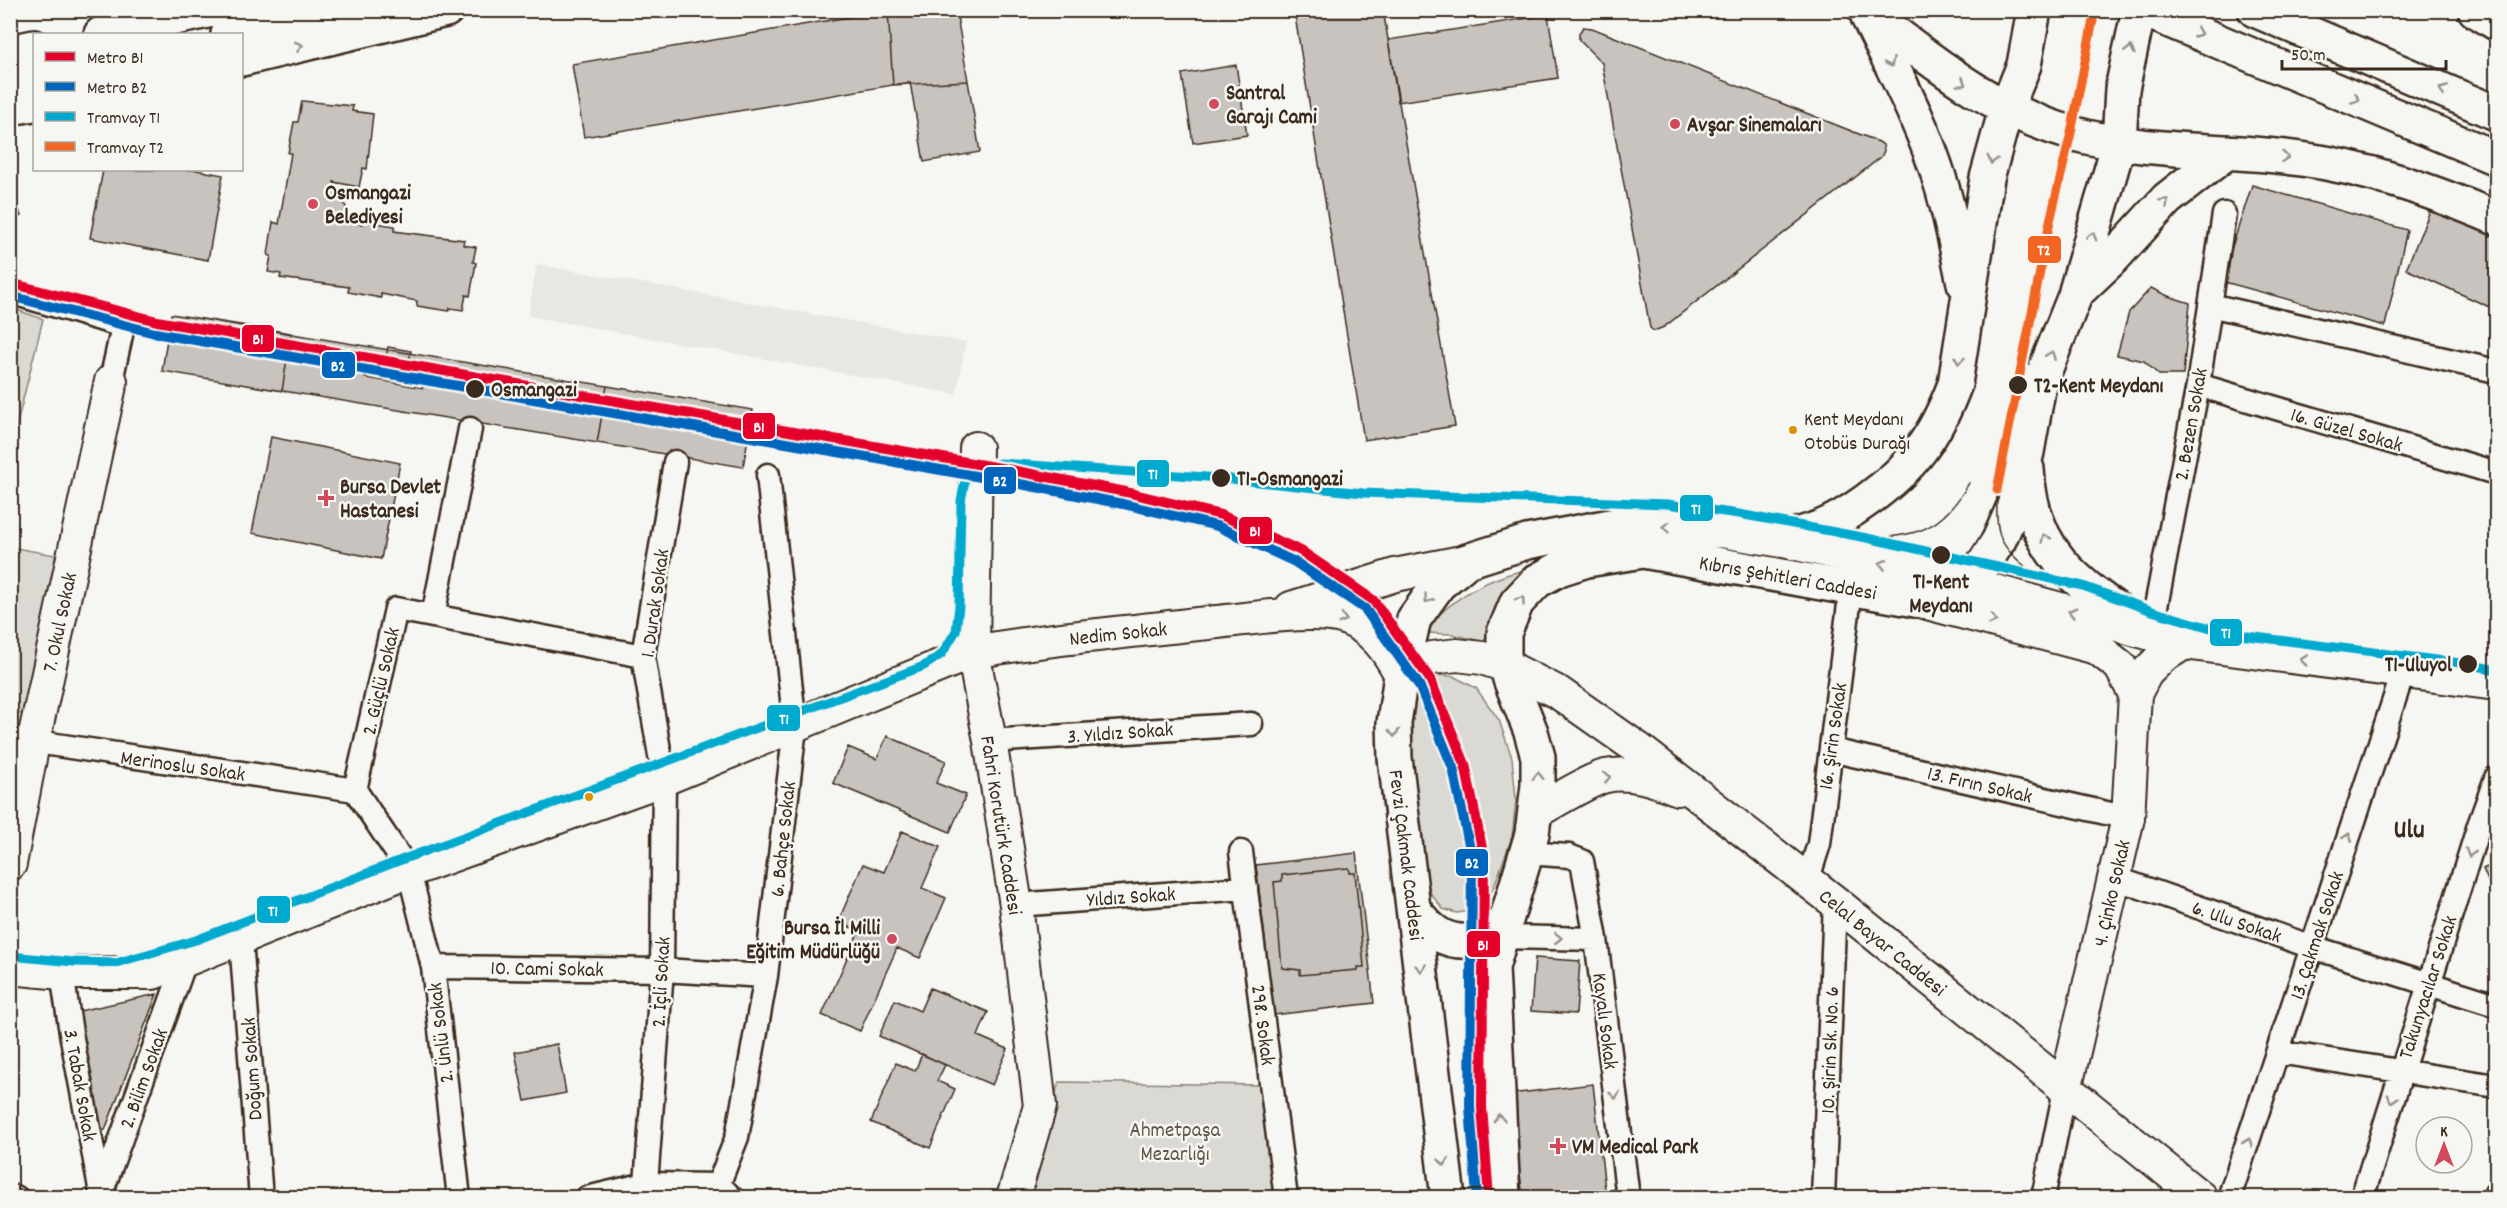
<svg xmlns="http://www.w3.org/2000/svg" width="2507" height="1208" viewBox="0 0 2507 1208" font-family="Dekko,sans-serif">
<rect width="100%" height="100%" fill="#f6f6f2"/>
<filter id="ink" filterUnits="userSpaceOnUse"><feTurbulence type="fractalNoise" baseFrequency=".0167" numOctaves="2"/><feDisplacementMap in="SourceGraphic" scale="12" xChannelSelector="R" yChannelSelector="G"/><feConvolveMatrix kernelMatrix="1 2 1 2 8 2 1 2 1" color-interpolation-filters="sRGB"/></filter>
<g filter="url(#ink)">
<!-- built -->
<path fill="#e8e7e2" d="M537 264 966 342 956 394 528 316Z"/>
<!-- green -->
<path fill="#dad9d3" stroke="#8a8278" stroke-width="1.5" d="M11 308 43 319 11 448 10 308Z
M10 547 66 557 30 716 11 712Z
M1524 570C1493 598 1496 605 1484 642L1452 634 1424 633V629C1456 597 1480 581 1524 570Z
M1433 675 1453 676 1476 688 1499 720 1512 758 1516 799 1512 837 1495 884 1484 905 1471 911 1457 913 1443 909 1431 894 1424 870 1406 752 1417 680Z
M1059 1082 1263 1085 1273 1197 1024 1198Z"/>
<!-- building -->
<path fill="#c8c3be" stroke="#3b2a1e" stroke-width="1.5" d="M956 10 980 152 924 162 910 82 584 137 572 64 890 10Z
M956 10 968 81 893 85 888 11Z
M1294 10H1383L1455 426 1364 440Z
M1548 15 1558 78 1398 102 1388 40Z
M1583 27 1592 28 1879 142 1883 145 1884 151 1881 157 1664 327 1654 331 1650 328 1602 63 1579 40V33Z
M1236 65 1247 135 1193 143 1182 74Z
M302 101 353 106 352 111 373 114 367 169 363 168 359 187 334 182 353 222 362 224 363 221 395 226 394 231 464 240 463 245 476 247 473 262 476 263 470 296 466 295 463 310 450 308 449 311 417 306V301L381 294V298L348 292 349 287 280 278 281 274 268 272 271 256 268 255 273 222 279 224 291 153H288L294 122H298Z
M103 170H196L223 175 208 260 90 238Z
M10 185 21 216 10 220Z
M2252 185 2407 230 2385 326 2221 281Z
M2430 211 2496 235V310L2406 269Z
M2151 288 2168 296 2190 303 2183 375H2159L2144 361 2117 355 2129 312Z
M171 314 291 333 282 391 162 371Z
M171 314 753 410 743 467 162 371Z
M388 347 411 351 407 370 425 374 423 388 361 377 363 361 385 365Z
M607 386 753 410 743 467 597 443Z
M271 437 400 463 381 559 252 533Z
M887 736 946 761 936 783 966 795 950 832 833 783 848 747 877 759Z
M902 831 940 847 922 888 946 898 920 958 897 948 860 1031 822 1015 859 931 838 922 863 864 884 872Z
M1356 853 1374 1003 1274 1015 1256 865Z
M2496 863V900L2483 869Z
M1349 868 1350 873H1355L1364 967H1358V970L1300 975V970L1282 968 1274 882 1282 881V875Z
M1535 958 1580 961 1576 1014 1531 1011Z
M930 988 988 1012 978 1036 1008 1049 992 1085 879 1036 895 1000 920 1011Z
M157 994 105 1130 97 1132 70 1013Z
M557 1044 566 1093 525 1101 515 1052Z
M922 1054 945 1065 937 1081 955 1089 930 1148 871 1122 896 1063 915 1071Z
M1593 1084 1606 1198H1523L1510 1094Z"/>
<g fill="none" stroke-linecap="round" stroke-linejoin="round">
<defs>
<path id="street" d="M10 292 123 326 111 381
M2210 305 2496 371
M2198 385 2496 473
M433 616 470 429
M2149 632 2155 612 2198 385 2224 214
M10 738 355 790
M990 741 1251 724
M1831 750 2128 818
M355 790 396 609 643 656
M355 790 409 871 433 967 459 1198
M1241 852 1286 1198
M1526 853 1569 856 1582 861 1596 939
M2115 878 2312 947 2496 1005
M1807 882 1819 844 1851 588
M1016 905 1246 888
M1499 937 1596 939 1628 1198
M241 940 261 1198
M433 967 662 970 766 976
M62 973 71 1033 101 1193
M2278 1052 2496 1086
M646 1184 662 970 664 779 643 656 675 462
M101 1194 185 962
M10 1196 17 1198
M587 1198 646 1184 719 1185 732 1198
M713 1198 737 1137 766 976 795 727 768 475
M1823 1198 1835 902
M2043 1198 2065 1090
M2229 1198 2403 673
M2362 1198 2479 825 2496 778
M2495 1198 2496 1193"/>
<path id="secondary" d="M976 448 973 652 990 741 1016 905 1040 1106 1013 1198
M1779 540 1962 582 2184 643 2496 684
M1916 600 2097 648 2120 666 2135 694
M1291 608 1395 575 1467 561
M1536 812C1552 803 1591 779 1606 776 1631 771 1656 780 1678 789
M10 864 33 743 111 381
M10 968 62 973H153L409 871 664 779 973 652C1053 638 1136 631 1217 622 1250 619 1315 608 1345 618 1373 629 1387 649 1401 675L1432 658 1457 655 1482 658 1506 666 1559 693 1640 750 1835 902 2201 1198
M2065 1090 2128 818 2135 694 2146 673 2162 657 2184 643"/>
<path id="primary" d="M1414 910C1421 919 1428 928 1438 934 1456 945 1488 944 1502 928
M1448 1198 1395 758 1394 723 1401 675 1414 619 1439 584 1467 561 1527 542 1621 524 1724 531 1779 540
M1503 1198 1492 967 1532 834 1538 785V757L1531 732 1510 679 1504 655V633L1517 602 1537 581 1559 569 1587 560 1643 551 1916 600"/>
<path id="highway" d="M1865 10C1931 60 1989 110 2071 133 2146 154 2225 148 2301 159 2369 168 2434 192 2496 218
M2144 10 2496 158
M2255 10 2496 113
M2475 10 2496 23
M1868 17C1894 71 1924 126 1941 184 1951 216 1957 250 1964 283
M101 34 212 10
M228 34 333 10
M10 52 34 47
M242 59 446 10
M11 77 34 73
M10 108 34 104
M2076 291 2119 143 2122 89 2139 10
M2027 469C2031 558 2084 587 2149 632
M1779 540C1792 536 1806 533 1819 528 1836 521 1852 511 1867 500 1913 467 1935 437 1955 384L1987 178 2006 109 2024 65 2034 10
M1916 600 1941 592 1962 582 1984 564 1999 540 2014 506 2027 452 2039 385 2076 293 2114 257 2167 199 2227 152"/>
</defs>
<!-- street casing -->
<use href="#street" stroke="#3b2a1e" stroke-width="27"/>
<!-- secondary casing -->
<use href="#secondary" stroke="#3b2a1e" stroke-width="36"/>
<!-- primary casing -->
<use href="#primary" stroke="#3b2a1e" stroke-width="38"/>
<!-- highway casing -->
<use href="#highway" stroke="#3b2a1e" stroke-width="38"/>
<!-- street -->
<use href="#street" stroke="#f6f6f2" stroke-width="22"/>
<!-- secondary -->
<use href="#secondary" stroke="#f6f6f2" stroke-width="32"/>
<!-- primary -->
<use href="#primary" stroke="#f6f6f2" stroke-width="33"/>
<!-- highway -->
<use href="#highway" stroke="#f6f6f2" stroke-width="33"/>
<!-- tram -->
<path stroke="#3b2a1e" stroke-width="1.5" d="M1997 490C1996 540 1997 543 2035 575
M1867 538C1919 536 1942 530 1969 483"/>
<defs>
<path id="tram-1" d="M10 956 74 962 116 963 196 940 401 860 924 666 942 654 956 631 959 606 961 501 966 475 975 468 1000 463 1221 478 1363 493 1667 504 1739 514 1867 538 2083 586 2155 612 2232 634 2468 664 2496 670"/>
<path id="tram-2" d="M1997 490 2050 221 2071 133 2095 10"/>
</defs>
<!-- tram-1 casing -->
<use href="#tram-1" stroke="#f6f6f2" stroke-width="14"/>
<!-- tram-2 casing -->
<use href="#tram-2" stroke="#f6f6f2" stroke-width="14"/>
<!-- tram-1 -->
<use href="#tram-1" stroke="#00a9ce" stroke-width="9"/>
<!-- tram-2 -->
<use href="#tram-2" stroke="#f26522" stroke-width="9"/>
<defs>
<path id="metro-1" d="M10 283 157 321 1006 469 1126 492 1221 515 1301 551 1373 600 1430 679 1465 764 1484 858 1482 1107 1489 1198"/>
<path id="metro-2" d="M10 296 155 333 1004 481 1123 504 1217 526 1295 562 1365 609 1419 685 1453 768 1472 859 1470 1107 1477 1198"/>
</defs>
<!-- metro-1 casing -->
<use href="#metro-1" stroke="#f6f6f2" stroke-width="15"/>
<!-- metro-2 casing -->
<use href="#metro-2" stroke="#f6f6f2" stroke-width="15"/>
<!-- metro-1 -->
<use href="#metro-1" stroke="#e4002b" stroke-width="10"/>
<!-- metro-2 -->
<use href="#metro-2" stroke="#0065bd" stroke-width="10"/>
</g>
<!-- one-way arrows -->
<defs><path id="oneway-chevron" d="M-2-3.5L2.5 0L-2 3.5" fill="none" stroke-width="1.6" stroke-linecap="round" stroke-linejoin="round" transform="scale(1.5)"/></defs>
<g stroke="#989088">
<use href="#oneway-chevron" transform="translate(2198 33) rotate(22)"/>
<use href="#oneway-chevron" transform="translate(299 46) rotate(-14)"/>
<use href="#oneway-chevron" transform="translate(2130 50) rotate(-78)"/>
<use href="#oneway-chevron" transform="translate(1890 63) rotate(64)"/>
<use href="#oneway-chevron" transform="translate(1962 83) rotate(34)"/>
<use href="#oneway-chevron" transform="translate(2443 90) rotate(-157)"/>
<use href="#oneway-chevron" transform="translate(2356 99) rotate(23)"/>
<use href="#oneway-chevron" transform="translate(2285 157) rotate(5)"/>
<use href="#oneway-chevron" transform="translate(1992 160) rotate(105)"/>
<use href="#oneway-chevron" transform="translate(2165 202) rotate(-44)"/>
<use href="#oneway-chevron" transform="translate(2092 236) rotate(-74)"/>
<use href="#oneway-chevron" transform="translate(2051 355) rotate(-68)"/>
<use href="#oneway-chevron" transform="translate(1959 360) rotate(99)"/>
<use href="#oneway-chevron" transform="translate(1666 527) rotate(-176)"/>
<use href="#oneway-chevron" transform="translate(2045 538) rotate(-117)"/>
<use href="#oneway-chevron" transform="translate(1883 564) rotate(-167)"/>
<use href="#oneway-chevron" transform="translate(1428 599) rotate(126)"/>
<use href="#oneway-chevron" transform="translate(1521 600) rotate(-54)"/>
<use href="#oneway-chevron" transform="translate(2072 612) rotate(-165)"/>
<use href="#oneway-chevron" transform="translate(1343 619) rotate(17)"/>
<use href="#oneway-chevron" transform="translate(1993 620) rotate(15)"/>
<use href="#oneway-chevron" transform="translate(2304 660) rotate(-173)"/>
<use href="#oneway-chevron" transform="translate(1394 733) rotate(88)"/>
<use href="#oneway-chevron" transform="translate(1538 776) rotate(-91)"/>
<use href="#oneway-chevron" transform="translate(1607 777) rotate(-12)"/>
<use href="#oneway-chevron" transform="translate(2348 837) rotate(-72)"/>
<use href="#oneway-chevron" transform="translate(2470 853) rotate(107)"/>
<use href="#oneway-chevron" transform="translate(1558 938) rotate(1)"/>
<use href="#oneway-chevron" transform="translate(1421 968) rotate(84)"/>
<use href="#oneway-chevron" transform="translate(1615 1095) rotate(83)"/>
<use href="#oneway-chevron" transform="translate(2392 1099) rotate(107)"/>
<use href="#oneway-chevron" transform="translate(1499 1118) rotate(-93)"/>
<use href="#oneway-chevron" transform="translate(2248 1142) rotate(-71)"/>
<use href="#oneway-chevron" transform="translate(1444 1162) rotate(84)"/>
</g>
</g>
<!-- markers -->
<g fill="#d1495b" stroke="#f6f6f2" stroke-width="2">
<circle cx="1214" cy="104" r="6"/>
<circle cx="1675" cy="124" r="6"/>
<circle cx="313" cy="204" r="6"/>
<path d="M323 489h6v6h6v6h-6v6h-6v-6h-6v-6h6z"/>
<circle cx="892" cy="939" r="6"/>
<path d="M1555 1137h6v6h6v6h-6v6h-6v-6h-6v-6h6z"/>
</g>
<g fill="#3b2a1e" stroke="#f6f6f2" stroke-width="2">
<circle cx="2018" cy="385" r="10"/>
<circle cx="475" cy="389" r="10"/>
<circle cx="1221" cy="478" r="10"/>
<circle cx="1941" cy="555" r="10"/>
<circle cx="2468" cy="664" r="10"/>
</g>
<g fill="#db9304" stroke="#f6f6f2" stroke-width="2">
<circle cx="1793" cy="430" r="5"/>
<circle cx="589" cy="797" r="5"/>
</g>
<g text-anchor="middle" stroke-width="5" stroke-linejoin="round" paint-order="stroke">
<!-- bus labels -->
<g font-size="20" fill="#3b2a1e" stroke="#f6f6f2" text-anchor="start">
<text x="1804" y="425">Kent Meydanı<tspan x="1804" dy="24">Otobüs Durağı</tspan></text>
</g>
<!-- poi labels -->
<g font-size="21" font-weight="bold" fill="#3b2a1e" stroke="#f6f6f2" text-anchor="start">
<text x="1226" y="99">Santral<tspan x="1226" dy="24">Garajı Cami</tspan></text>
<text x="1687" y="131">Avşar Sinemaları</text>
<text x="325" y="199">Osmangazi<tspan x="325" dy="24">Belediyesi</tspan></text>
<text x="340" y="493">Bursa Devlet<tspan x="340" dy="24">Hastanesi</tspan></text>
<text x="880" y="934" text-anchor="end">Bursa İl Milli<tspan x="880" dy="24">Eğitim Müdürlüğü</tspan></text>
<text x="1572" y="1153">VM Medical Park</text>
</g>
<!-- stop labels -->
<g font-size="21" font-weight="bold" fill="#3b2a1e" stroke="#f6f6f2" text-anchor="start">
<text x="2034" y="392">T2-Kent Meydanı</text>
<text x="491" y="396">Osmangazi</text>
<text x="1237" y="485">T1-Osmangazi</text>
<text x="1941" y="588" text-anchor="middle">T1-Kent<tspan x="1941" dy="24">Meydanı</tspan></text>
<text x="2452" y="671" text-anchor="end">T1-Uluyol</text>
</g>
<!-- street labels -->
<g font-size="21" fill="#3b2a1e" stroke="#f6f6f2">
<text transform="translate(2190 424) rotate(-80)" y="7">2. Bezen Sokak</text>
<text transform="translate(2347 429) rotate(16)" y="7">16. Güzel Sokak</text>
<text transform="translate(1788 577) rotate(10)" y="7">Kıbrıs Şehitleri Caddesi</text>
<text transform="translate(654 603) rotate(-82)" y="7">1. Durak Sokak</text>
<text transform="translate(59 622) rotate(-78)" y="7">7. Okul Sokak</text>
<text transform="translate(1118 633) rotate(-6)" y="7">Nedim Sokak</text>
<text transform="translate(380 681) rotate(-77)" y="7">2. Güçlü Sokak</text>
<text transform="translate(1120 732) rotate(-4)" y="7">3. Yıldız Sokak</text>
<text transform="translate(1832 736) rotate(-82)" y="7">16. Şirin Sokak</text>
<text transform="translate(183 765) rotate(8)" y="7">Merinoslu Sokak</text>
<text transform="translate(1980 784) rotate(13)" y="7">13. Fırın Sokak</text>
<text transform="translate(1002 825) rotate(81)" y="7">Fahri Korutürk Caddesi</text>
<text transform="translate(782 839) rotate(-84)" y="7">6. Bahçe Sokak</text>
<text transform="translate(1407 855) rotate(83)" y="7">Fevzi Çakmak Caddesi</text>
<text transform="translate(2111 893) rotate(-77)" y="7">4. Çinko Sokak</text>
<text transform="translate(1131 896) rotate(-4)" y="7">Yıldız Sokak</text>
<text transform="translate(2237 921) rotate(19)" y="7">6. Ulu Sokak</text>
<text transform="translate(2316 935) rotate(-72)" y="7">13. Çakmak Sokak</text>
<text transform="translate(1883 942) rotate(39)" y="7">Celal Bayar Caddesi</text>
<text transform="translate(547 968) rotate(1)" y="7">10. Cami Sokak</text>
<text transform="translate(660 982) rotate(-87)" y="7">2. İçli Sokak</text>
<text transform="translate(2427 987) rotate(-72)" y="7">Takunyacılar Sokak</text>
<text transform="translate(1606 1021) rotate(83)" y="7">Kayalı Sokak</text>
<text transform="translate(1264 1025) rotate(83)" y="7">298. Sokak</text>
<text transform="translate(440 1033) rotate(-97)" y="7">2. Ünlü Sokak</text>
<text transform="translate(1829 1050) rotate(-88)" y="7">10. Şirin Sk. No. 6</text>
<text transform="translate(251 1069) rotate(-94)" y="7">Doğum Sokak</text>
<text transform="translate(143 1078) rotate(-70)" y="7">2. Bilim Sokak</text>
<text transform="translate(81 1085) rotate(80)" y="7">3. Tabak Sokak</text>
</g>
<!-- park labels -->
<g font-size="21" fill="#63564b" stroke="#f6f6f2">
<text x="1175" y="1136">Ahmetpaşa<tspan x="1175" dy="24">Mezarlığı</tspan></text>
</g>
<!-- district labels -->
<g font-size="27" font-weight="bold" fill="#3b2a1e" stroke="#f6f6f2">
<text x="2409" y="837">Ulu</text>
</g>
</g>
<g stroke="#f6f6f2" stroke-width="2">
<rect x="2027" y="235" width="35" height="29" rx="6" fill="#f26522"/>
<rect x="241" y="324" width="34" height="29" rx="6" fill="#e4002b"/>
<rect x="321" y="351" width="35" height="28" rx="6" fill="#0065bd"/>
<rect x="742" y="412" width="34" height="28" rx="6" fill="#e4002b"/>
<rect x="1136" y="459" width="34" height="29" rx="6" fill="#00a9ce"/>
<rect x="983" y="466" width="34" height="29" rx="6" fill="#0065bd"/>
<rect x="1679" y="494" width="35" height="28" rx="6" fill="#00a9ce"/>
<rect x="1238" y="516" width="35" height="29" rx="6" fill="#e4002b"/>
<rect x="2209" y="618" width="34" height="29" rx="6" fill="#00a9ce"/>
<rect x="766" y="704" width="35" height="28" rx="6" fill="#00a9ce"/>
<rect x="1455" y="848" width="34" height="29" rx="6" fill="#0065bd"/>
<rect x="256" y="895" width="35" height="29" rx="6" fill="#00a9ce"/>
<rect x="1466" y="930" width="35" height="28" rx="6" fill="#e4002b"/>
</g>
<g font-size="16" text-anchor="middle" font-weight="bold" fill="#fff">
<text x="2044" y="255">T2</text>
<text x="258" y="344">B1</text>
<text x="338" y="371">B2</text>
<text x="759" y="432">B1</text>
<text x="1153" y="479">T1</text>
<text x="1000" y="486">B2</text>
<text x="1696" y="514">T1</text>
<text x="1255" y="536">B1</text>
<text x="2226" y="638">T1</text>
<text x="784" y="724">T1</text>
<text x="1472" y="868">B2</text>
<text x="273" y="916">T1</text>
<text x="1483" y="950">B1</text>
</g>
<!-- margin -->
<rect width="2507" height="1208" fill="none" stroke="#f6f6f2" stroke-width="36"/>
<rect x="18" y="18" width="2471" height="1172" fill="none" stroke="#3b2a1e" stroke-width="2" filter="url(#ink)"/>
<!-- legend -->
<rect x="33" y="33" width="210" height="138" fill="#f6f6f2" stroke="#aba49d" stroke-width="1.5"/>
<rect x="45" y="52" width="30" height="9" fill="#e4002b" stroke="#aba49d" stroke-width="1.5"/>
<text x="87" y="63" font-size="18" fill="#3b2a1e">Metro B1</text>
<rect x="45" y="82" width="30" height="9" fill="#0065bd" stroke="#aba49d" stroke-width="1.5"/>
<text x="87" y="93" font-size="18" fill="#3b2a1e">Metro B2</text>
<rect x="45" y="112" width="30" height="9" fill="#00a9ce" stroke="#aba49d" stroke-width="1.5"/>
<text x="87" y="123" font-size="18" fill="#3b2a1e">Tramvay T1</text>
<rect x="45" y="142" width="30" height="9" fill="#f26522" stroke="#aba49d" stroke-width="1.5"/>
<text x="87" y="153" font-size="18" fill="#3b2a1e">Tramvay T2</text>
<!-- north arrow -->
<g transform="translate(2444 1145)"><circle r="28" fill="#f6f6f2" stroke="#aba49d" stroke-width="1.5"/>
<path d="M0-4.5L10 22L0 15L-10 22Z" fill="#d1495b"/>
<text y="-9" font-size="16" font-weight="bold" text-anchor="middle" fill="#3b2a1e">K</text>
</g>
<!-- scale -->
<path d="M2282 60v9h164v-9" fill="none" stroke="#3b2a1e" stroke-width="3"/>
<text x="2291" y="60" font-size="18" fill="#3b2a1e" stroke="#f6f6f2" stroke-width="4.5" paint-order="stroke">50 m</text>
</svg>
